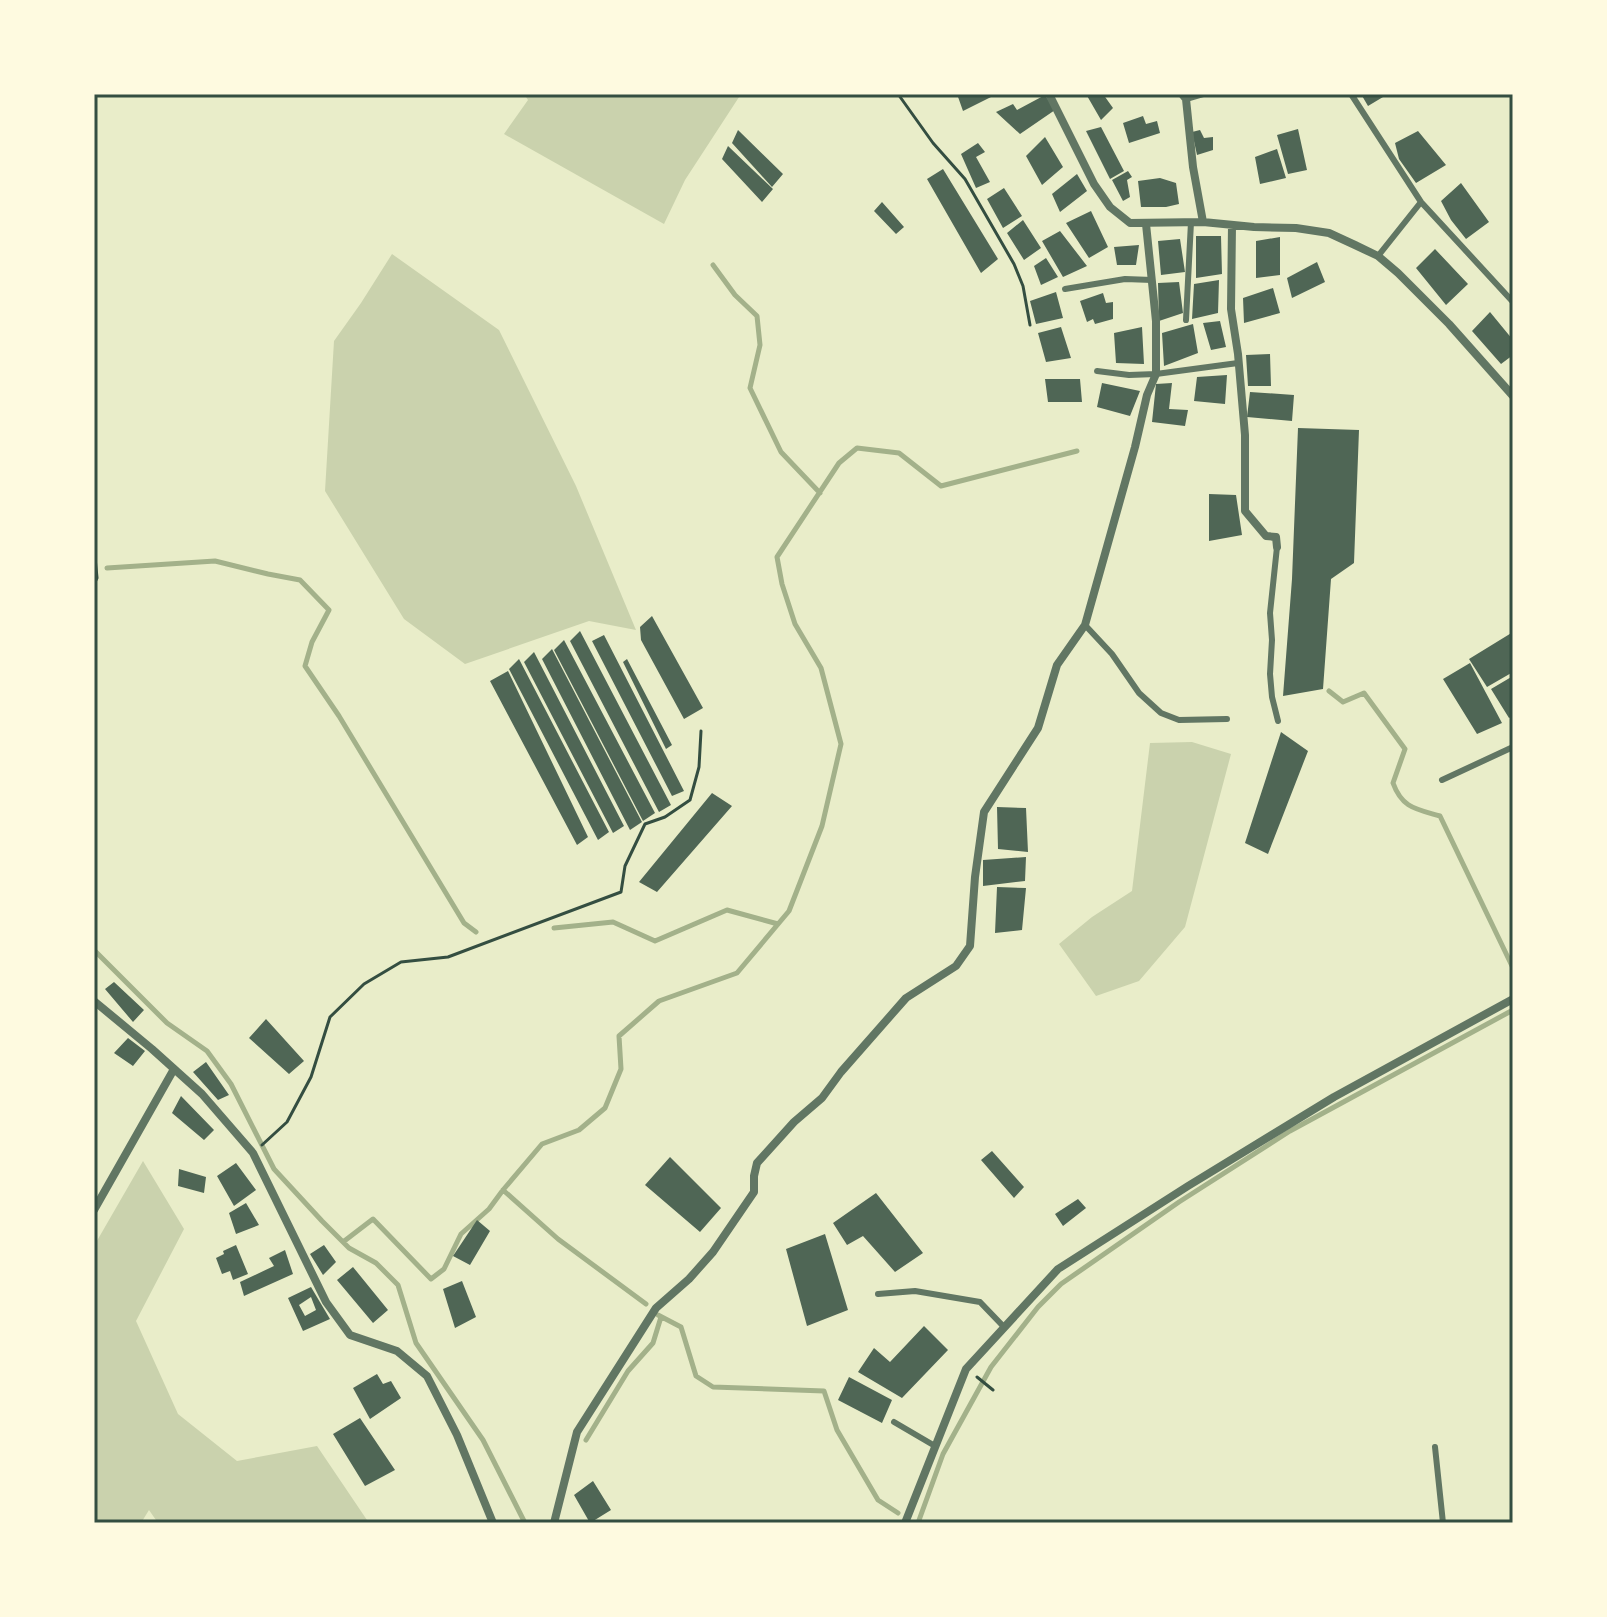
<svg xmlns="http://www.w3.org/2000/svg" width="1607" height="1617" viewBox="0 0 1607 1617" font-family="'Noto Sans',sans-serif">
<rect width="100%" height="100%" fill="#e9edc9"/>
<!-- green -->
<path fill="#cad2ad" d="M524 94H741L685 180 664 224 504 134 528 100Z
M392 254 499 330 576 486 636 630 589 621 465 664 404 619 325 491 334 341 361 303Z
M1192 742 1231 754 1185 927 1139 981 1096 996 1059 944 1092 917 1132 891 1150 743Z
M143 1161 184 1229 136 1321 178 1414 237 1461 317 1446 369 1523H158L149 1510 141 1523H94V1246Z"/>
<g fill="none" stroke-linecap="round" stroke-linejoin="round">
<!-- stream -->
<path stroke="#a3b18a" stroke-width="5" d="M713 265 735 295 757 316 760 345 750 388 781 452 820 493
M107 568 215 561 268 574 300 580 329 610 312 642 305 666 339 716 464 923 476 932
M1329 691 1343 702 1364 693 1405 749 1393 783C1402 808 1416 809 1440 816L1513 968
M554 928 613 922 655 941 727 910 778 924
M94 950 167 1023 207 1051 231 1084 274 1169 322 1221 349 1248 376 1263 398 1285 416 1343 483 1440 525 1523
M503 1190 558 1239 646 1304
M343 1242 373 1219 431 1279 444 1269 461 1234 489 1209 503 1190 542 1144 579 1130 605 1108 621 1069 619 1036 659 1001 737 973 789 911 822 826 841 744 821 668 795 624 782 584 777 557 839 463 857 448 899 453 941 486 1077 451
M658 1315 681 1327 696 1376 713 1387 824 1391 837 1430 878 1500 898 1513
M586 1440 628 1371 653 1343 661 1317
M918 1523 943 1454 991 1367 1038 1307 1061 1284 1179 1202 1290 1131 1513 1010"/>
</g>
<!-- building -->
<path fill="#4f6655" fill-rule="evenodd" d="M957 94H989L991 97 963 111Z
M1086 94H1103L1113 108 1101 120Z
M1361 94H1388L1368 106Z
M1045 95 1055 110 1020 134 996 112 1013 104 1017 110Z
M1143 116 1146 124 1157 121 1160 133 1129 143 1123 123Z
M1101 127 1124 171 1110 179 1086 131Z
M1298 129 1307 170 1288 174 1277 135Z
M738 130 783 174 772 187 732 143Z
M1200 130 1204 138 1213 137V150L1197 155 1192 132Z
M1418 131 1446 165 1416 183 1399 159 1395 143Z
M1045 137 1063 167 1042 185 1026 156Z
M978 143 985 152 976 157 990 182 976 188 961 154Z
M728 146 773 189 762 202 722 159Z
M1277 149 1286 178 1260 184 1255 157Z
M943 169 998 259 981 273 927 179Z
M1128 171 1132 177 1127 180 1130 197 1123 201 1112 180Z
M1077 174 1087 191 1060 212 1052 194Z
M1160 178 1176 183 1179 204 1166 207H1141L1138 181Z
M1461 183 1489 222 1466 239 1451 220 1441 201Z
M1004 188 1022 216 1003 228 987 199Z
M882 202 904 227 896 234 874 211Z
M1091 211 1108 247 1089 258 1066 223Z
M1023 220 1041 248 1024 260 1007 233Z
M1060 231 1087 266 1063 277 1042 241Z
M1196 236H1221L1222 274 1196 278Z
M1280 237V275L1256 278V241Z
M1180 239 1185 272 1161 275 1158 241Z
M1139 245 1136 265H1117L1114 247Z
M1435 249 1468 284 1446 305 1416 268Z
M1046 258 1058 277 1041 285 1034 266Z
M1317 262 1325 282 1292 298 1287 278Z
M1219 280 1218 313 1192 319 1194 284Z
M1179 282 1183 313 1159 321 1158 283Z
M1273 288 1280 313 1244 323 1243 298Z
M1056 292 1063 318 1036 324 1030 301Z
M1103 293 1106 303 1113 302V319L1095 324 1093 319 1087 322 1080 301Z
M1490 312 1513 340V355L1501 364 1472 331Z
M1220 321 1226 347 1211 350 1203 323Z
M1193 324 1198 353 1164 366 1162 333Z
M1061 327 1071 358 1046 362 1038 333Z
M1142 327 1144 364 1116 363 1114 333Z
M1270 354 1271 386H1248L1246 355Z
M1227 375 1225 404 1194 401 1197 377Z
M1045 379H1080L1082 402H1048Z
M1102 383 1140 391 1130 416 1097 407Z
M1172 383 1169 409 1188 410 1185 426 1152 422 1156 384Z
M1250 392 1294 395 1292 421 1247 417Z
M1298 428 1359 430 1354 563 1331 579 1323 689 1283 696 1292 579Z
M1209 494 1236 495 1242 535 1209 541Z
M652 616 703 708 684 719 641 640 640 627Z
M580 631 671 805 659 812 570 641Z
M1513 632V672L1487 687 1469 659Z
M604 635 684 791 672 796 592 641Z
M564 640 655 813 643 821 554 650Z
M552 649 642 822 630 830 542 659Z
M534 652 624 826 613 833 524 662Z
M519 659 609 832 598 840 509 669Z
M627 659 672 745 666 749 623 662Z
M1470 663 1502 723 1477 734 1443 679Z
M508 671 588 837 577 845 490 681Z
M1513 676V716L1509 718 1491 689Z
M1281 732 1308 751 1268 854 1245 843Z
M712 793 732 806 657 892 639 882Z
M997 807 1026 808 1028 852 998 849Z
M1026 857 1025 881 983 886V860Z
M997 887 1026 888 1022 930 995 933Z
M114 982 144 1010 133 1022 105 989Z
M266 1019 304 1061 289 1074 249 1038Z
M128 1038 145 1051 133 1066 114 1053Z
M206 1062 229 1095 218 1100 193 1072Z
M181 1096 214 1130 204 1140 172 1113Z
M992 1151 1024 1187 1014 1198 981 1160Z
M670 1157 721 1208 700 1232 645 1185Z
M236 1163 256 1190 234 1206 217 1176Z
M179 1169 206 1177 204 1193 178 1186Z
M876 1193 923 1253 895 1272 863 1236 847 1245 833 1223Z
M1078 1199 1086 1208 1063 1226 1055 1214Z
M246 1203 259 1225 236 1234 229 1213Z
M477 1220 490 1231 470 1265 453 1256Z
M825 1234 848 1310 807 1326 786 1249Z
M236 1245 248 1274 233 1280 230 1271 222 1274 216 1258 224 1254 223 1251Z
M324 1245 336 1262 323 1275 310 1254Z
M285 1250 293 1274 244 1296 240 1282 274 1266 269 1258Z
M353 1267 388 1310 373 1323 337 1280Z
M462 1281 476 1317 455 1328 443 1289Z
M311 1287 330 1319 303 1331 288 1298ZM311 1297 316 1310 305 1316 299 1305Z
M924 1326 948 1350 902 1398 858 1372 874 1348 890 1362Z
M377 1374 383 1384 391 1381 401 1398 370 1419 353 1388Z
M849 1377 892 1400 882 1423 838 1400Z
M360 1418 395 1470 365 1486 333 1434Z
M593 1481 611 1510 590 1523 574 1495Z"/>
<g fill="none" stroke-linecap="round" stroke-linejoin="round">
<!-- path -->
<path stroke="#344e41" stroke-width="3" d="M898 94 933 143 965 179 1014 264 1023 286 1030 325
M94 547 97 578 94 584
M262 1145 287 1122 311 1077 330 1017 364 984 401 962 448 957 621 892 625 866 645 824 665 817 690 800 699 767 701 731
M977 1377 993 1390"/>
<!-- service -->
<path stroke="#617663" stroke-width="6" d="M1351 94 1421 202 1513 302
M1186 99 1203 94
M1378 256 1421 202
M1065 289 1125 279 1152 280
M1186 320 1191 222
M1097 371 1129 375 1156 374 1238 363
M1277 547 1270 613 1272 640 1270 674 1272 697 1278 721
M1085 625 1112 654 1139 693 1161 713 1179 720 1227 719
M1442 780 1513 747
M878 1294 915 1291 980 1302 1004 1327
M894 1422 935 1446
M1435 1447 1443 1523"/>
<!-- minor -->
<path stroke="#617663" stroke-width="8" d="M1049 94 1094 184 1110 207 1130 223 1203 222 1254 227 1296 228 1329 233 1355 245 1378 256 1398 273 1449 324 1513 396
M1182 94 1186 99 1193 167 1203 222
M1232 225 1231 309 1238 354 1245 435V511L1266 536 1276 537 1277 547
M94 1001 152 1049 202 1094 253 1153 326 1302 350 1335 397 1351 427 1376 457 1435 493 1523
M94 1210 174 1069
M554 1523 577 1432 656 1308 689 1279 713 1252 754 1192V1176L757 1163 794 1122 822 1098 841 1072 906 998 956 966 970 946 975 877 984 812 1038 728 1057 665 1085 625 1135 447 1147 395 1156 374V321L1146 224
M905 1523 966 1369 1058 1269 1188 1186 1334 1097 1513 999"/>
</g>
<!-- border -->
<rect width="1607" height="1617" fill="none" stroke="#fefae0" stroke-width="192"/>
<rect x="96" y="96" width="1415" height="1425" fill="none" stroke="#344e41" stroke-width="3"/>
</svg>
